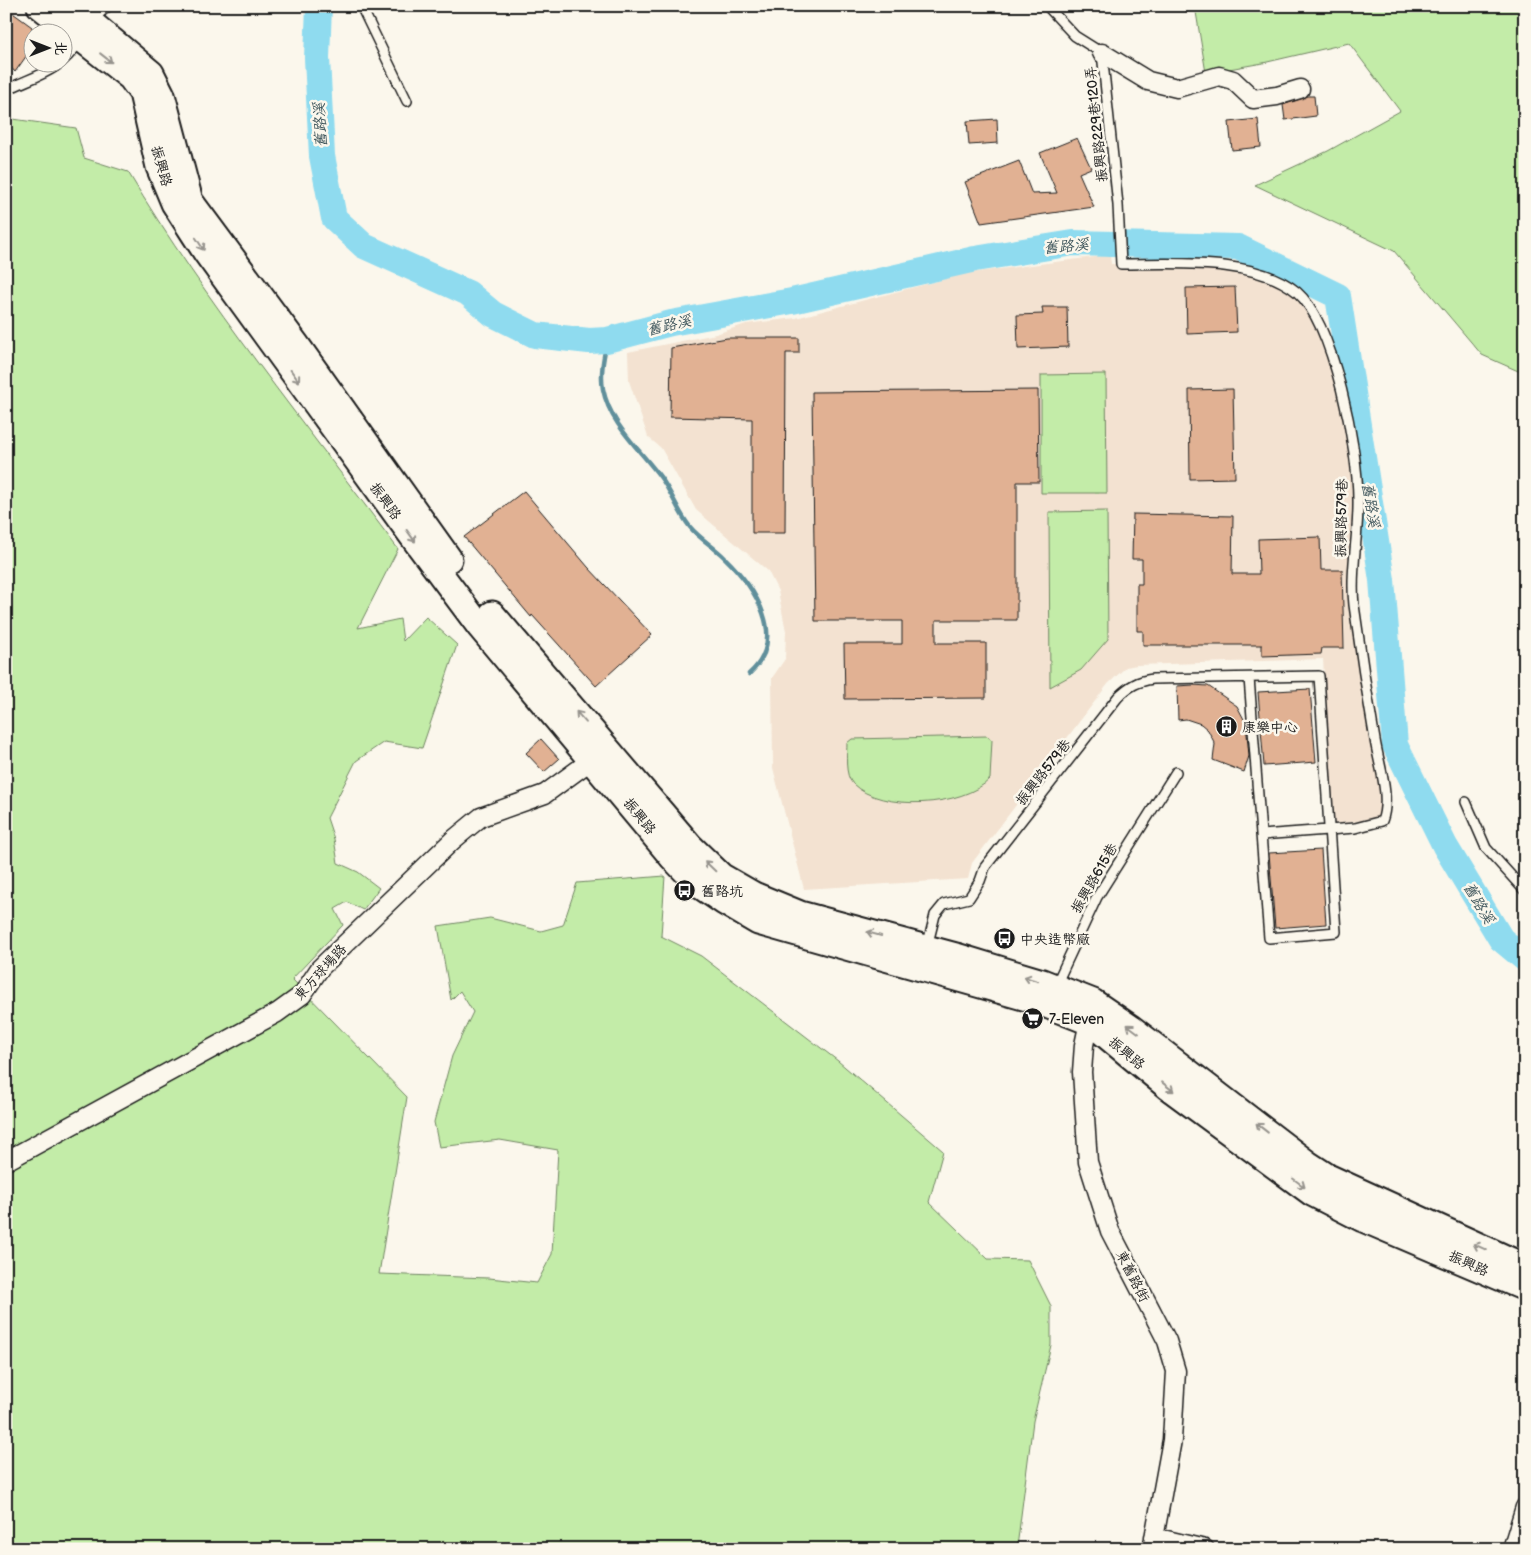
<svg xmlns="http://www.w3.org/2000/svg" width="1531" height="1555" viewBox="0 0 1531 1555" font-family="'Balsamiq Sans','LXGW WenKai TC',sans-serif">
<rect width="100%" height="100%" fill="#fbf7ec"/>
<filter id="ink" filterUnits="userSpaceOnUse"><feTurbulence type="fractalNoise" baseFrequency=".02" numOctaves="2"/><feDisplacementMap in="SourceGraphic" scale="10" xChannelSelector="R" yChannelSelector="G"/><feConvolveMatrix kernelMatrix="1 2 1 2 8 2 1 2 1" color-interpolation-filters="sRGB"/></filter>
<g filter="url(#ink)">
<!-- built -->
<path fill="#f3e2d1" d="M1110 255 1111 264 1196 260 1228 262 1271 280 1303 302 1318 324 1337 378 1359 490 1353 577 1378 766 1380 804 1378 819 1333 824 1323 659 1137 665 1126 667 1108 684 972 863 968 879 804 889 773 768 772 678 785 659 786 631 778 591 768 571 696 510 661 448 648 437 629 381 628 352 716 334 746 324 796 318 968 273Z"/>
<!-- green -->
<path fill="#c3eca8" stroke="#708462" d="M1195 6H1525V374L1482 355 1394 251 1255 185 1328 151 1400 111 1349 43 1263 63 1206 73Z
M6 118 76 128 84 158 128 172C207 304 306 425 398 549L358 628 400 619 403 641 426 617 457 645 422 748 384 742 356 761 327 818 334 839 338 863 358 872 379 888 363 910 347 902 335 909 343 925 292 979 407 1097 379 1274 489 1278 537 1283 552 1254 558 1150 500 1140 439 1147 434 1122 452 1056 473 1012 460 991 451 1000 438 926 490 918 541 931 563 925 577 883 665 876 661 936 701 956 838 1061 943 1151 929 1202 988 1259 1028 1260 1051 1306V1345L1033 1421 1017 1547 1001 1549H6Z
M1106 374 1107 493H1041V375Z
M1107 511 1108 639 1081 670 1050 687 1049 512Z
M987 736 992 740 990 779C963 807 881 812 853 784 844 775 847 754 847 743L852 739Z"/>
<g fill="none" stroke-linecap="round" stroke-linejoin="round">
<!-- stream -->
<path stroke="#618f9b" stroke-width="4.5" d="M607 340C604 356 600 373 603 389 610 425 641 450 661 478 672 493 678 512 690 527 700 539 713 546 724 557 755 587 789 638 749 674"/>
<!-- river -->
<path stroke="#8fdbef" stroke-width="26" d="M319 6 317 58 322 156 334 218 364 246 468 293 493 314 535 335 589 341 607 340 671 323 792 301 975 259 1073 243 1238 247 1338 296 1382 580 1395 745 1445 846 1501 939 1525 959"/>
</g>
<!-- building -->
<path fill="#e1b193" stroke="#1c1c1c" d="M6 8 32 27V48L15 72 6 62Z
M1308 96H1314L1316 116 1285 120 1283 105Z
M997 119 998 143 969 145 967 121Z
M1258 119 1261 147 1232 150 1229 122Z
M1077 138 1091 168 1079 173 1094 207 981 223 965 182 1019 161 1032 194 1057 193 1040 153Z
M1235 287 1237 332 1187 334 1186 288Z
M1042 307H1067L1068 347 1018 349 1017 315 1043 314Z
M727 338H799V353H786L785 533H752V419L670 417 671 348Z
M1233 389 1235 478 1190 479 1189 390Z
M1038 390 1039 482H1017V620H936V643H986V698L845 699 844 644H902V621H815L812 392Z
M524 491 588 567 652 635 596 686 532 615 531 617 464 537Z
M1133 514 1233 516 1232 574H1259L1258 539 1320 537 1321 570H1342L1344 648H1322L1321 654 1262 656V645H1143V631H1137V584H1142V559H1132Z
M1193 685 1208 686 1237 706 1246 723 1249 756 1244 772 1213 760 1215 744 1208 730 1201 724 1186 719 1178 720 1177 686Z
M1310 689 1316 762 1264 766 1258 692Z
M541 739 559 759 544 772 526 753Z
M1321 850 1326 924 1275 928 1269 853Z"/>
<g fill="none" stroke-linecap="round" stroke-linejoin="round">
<defs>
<path id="lane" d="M361 6 407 101
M1047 6 1075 36 1102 53 1118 205 1121 264C1173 264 1255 257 1297 292 1334 324 1358 450 1358 499 1359 534 1350 570 1354 605 1360 650 1367 695 1375 740 1379 765 1391 797 1382 821L1355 828 1262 835
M91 21 108 6
M6 90C39 74 59 72 80 41
M1466 802 1486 848 1525 891
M927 947 935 915 944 904 969 898 980 881 985 867 1118 697C1129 686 1138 681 1153 679L1319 676 1336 932 1269 938 1249 678
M1055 987 1097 897 1176 772"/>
<path id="street" d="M1102 53 1148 81 1177 88 1219 76 1233 80 1253 99 1277 96 1300 89
M1091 1012 1084 1045 1082 1072 1088 1162 1110 1231 1167 1341 1176 1371 1172 1440 1152 1549
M6 1161 277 1013 302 995 320 968 453 840 481 817 545 794 601 753
M1154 1537 1205 1549
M1512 1549 1525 1507"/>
<path id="secondary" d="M40 6 131 78 142 93 159 167 174 203 207 254 415 540 480 627 672 857 699 885 724 902 758 922 1034 1000 1090 1022 1168 1087 1312 1193 1363 1219 1525 1288
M71 6 151 73 162 95 190 201 296 344 449 559
M492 614 690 846 721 876 754 895 800 914 956 956 1042 982 1093 1002 1131 1028 1308 1164 1328 1177 1525 1267"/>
</defs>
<!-- lane casing -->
<use href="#lane" stroke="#1c1c1c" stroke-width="12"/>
<!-- street casing -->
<use href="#street" stroke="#1c1c1c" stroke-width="21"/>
<!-- secondary casing -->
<use href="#secondary" stroke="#1c1c1c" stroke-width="29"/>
<!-- lane -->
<use href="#lane" stroke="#fbf7ec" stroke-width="9"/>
<!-- street -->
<use href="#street" stroke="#fbf7ec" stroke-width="18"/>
<!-- secondary -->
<use href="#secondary" stroke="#fbf7ec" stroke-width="25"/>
</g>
<!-- one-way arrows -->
<defs><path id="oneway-shaft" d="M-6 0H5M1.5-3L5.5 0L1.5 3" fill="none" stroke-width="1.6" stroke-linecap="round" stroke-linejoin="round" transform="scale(1.25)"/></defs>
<g stroke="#97948e">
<use href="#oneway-shaft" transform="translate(106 58) rotate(38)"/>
<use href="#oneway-shaft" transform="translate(200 244) rotate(57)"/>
<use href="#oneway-shaft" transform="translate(295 376) rotate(54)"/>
<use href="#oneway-shaft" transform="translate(411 536) rotate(54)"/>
<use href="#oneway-shaft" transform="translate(581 717) rotate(-131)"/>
<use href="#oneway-shaft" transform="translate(710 866) rotate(-136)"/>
<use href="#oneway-shaft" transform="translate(874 934) rotate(-165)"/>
<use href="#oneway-shaft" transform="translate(1031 979) rotate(-163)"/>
<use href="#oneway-shaft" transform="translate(1133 1029) rotate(-143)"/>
<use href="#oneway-shaft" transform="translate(1168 1087) rotate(38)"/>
<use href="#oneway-shaft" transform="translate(1262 1128) rotate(-142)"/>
<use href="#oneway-shaft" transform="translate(1299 1183) rotate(37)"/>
<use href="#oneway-shaft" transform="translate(1480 1247) rotate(-156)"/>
</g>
</g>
<!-- icons -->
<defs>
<symbol id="building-disc" viewBox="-11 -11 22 22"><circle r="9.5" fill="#1c1c1c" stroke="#fbf7ec"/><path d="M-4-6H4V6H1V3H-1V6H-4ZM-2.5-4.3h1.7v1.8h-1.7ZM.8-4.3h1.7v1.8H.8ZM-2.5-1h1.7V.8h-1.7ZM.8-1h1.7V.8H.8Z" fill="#fff"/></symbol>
<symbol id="bus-disc" viewBox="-11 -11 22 22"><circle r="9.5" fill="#1c1c1c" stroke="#fbf7ec"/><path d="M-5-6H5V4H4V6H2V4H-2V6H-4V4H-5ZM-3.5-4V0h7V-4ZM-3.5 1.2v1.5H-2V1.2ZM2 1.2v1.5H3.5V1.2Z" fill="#fff"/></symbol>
<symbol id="supermarket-disc" viewBox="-11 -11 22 22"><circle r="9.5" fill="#1c1c1c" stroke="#fbf7ec"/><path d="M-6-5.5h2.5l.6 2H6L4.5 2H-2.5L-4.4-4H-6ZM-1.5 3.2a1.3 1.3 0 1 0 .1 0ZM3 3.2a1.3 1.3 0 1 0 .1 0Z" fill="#fff"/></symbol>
</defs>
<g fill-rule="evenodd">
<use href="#building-disc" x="1214" y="714" width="25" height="25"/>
<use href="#bus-disc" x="672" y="878" width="25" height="25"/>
<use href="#bus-disc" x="992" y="926" width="25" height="25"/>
<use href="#supermarket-disc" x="1020" y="1006" width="25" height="25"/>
</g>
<g text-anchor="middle" stroke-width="5" stroke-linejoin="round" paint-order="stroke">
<!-- street labels -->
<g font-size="14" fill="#1c1c1c" stroke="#fbf7ec">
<text transform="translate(1096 124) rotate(-96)" y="5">振興路229巷120弄</text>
<text transform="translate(162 166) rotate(74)" y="5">振興路</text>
<text transform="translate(386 501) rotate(54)" y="5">振興路</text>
<text transform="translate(1341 518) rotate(-89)" y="5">振興路579巷</text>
<text transform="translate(1043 772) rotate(-52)" y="5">振興路579巷</text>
<text transform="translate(640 816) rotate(51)" y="5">振興路</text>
<text transform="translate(1094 878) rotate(-60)" y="5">振興路615巷</text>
<text transform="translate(320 972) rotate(-48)" y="5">東方球場路</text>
<text transform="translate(1127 1053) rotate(40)" y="5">振興路</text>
<text transform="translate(1469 1263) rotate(24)" y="5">振興路</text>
<text transform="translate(1133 1276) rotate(63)" y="5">東舊路街</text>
</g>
<!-- poi labels -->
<g font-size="14" fill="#1c1c1c" stroke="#fbf7ec" text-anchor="start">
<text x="1242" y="732">康樂中心</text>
<text x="701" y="896">舊路坑</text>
<text x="1020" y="944">中央造幣廠</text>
<text x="1049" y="1024">7-Eleven</text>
</g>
<!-- water labels -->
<g font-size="15" font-style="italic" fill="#3e555b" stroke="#fbf7ec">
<text transform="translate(320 125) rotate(-93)" y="5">舊路溪</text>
<text transform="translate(1066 246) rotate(-5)" y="5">舊路溪</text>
<text transform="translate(669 325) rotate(-13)" y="5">舊路溪</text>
<text transform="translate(1371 505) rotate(81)" y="5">舊路溪</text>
<text transform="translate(1479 903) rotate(59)" y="5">舊路溪</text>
</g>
</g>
<!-- margin -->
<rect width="1531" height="1555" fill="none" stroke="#fbf7ec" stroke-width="25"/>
<rect x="12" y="12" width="1506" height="1530" fill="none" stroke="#1c1c1c" stroke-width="2" filter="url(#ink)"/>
<!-- north arrow -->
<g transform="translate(48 48) rotate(90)"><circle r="24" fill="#fbf7ec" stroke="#a29f99"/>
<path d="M0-4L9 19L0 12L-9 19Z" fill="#1c1c1c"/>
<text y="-8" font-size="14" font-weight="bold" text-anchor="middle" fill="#1c1c1c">北</text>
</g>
</svg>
